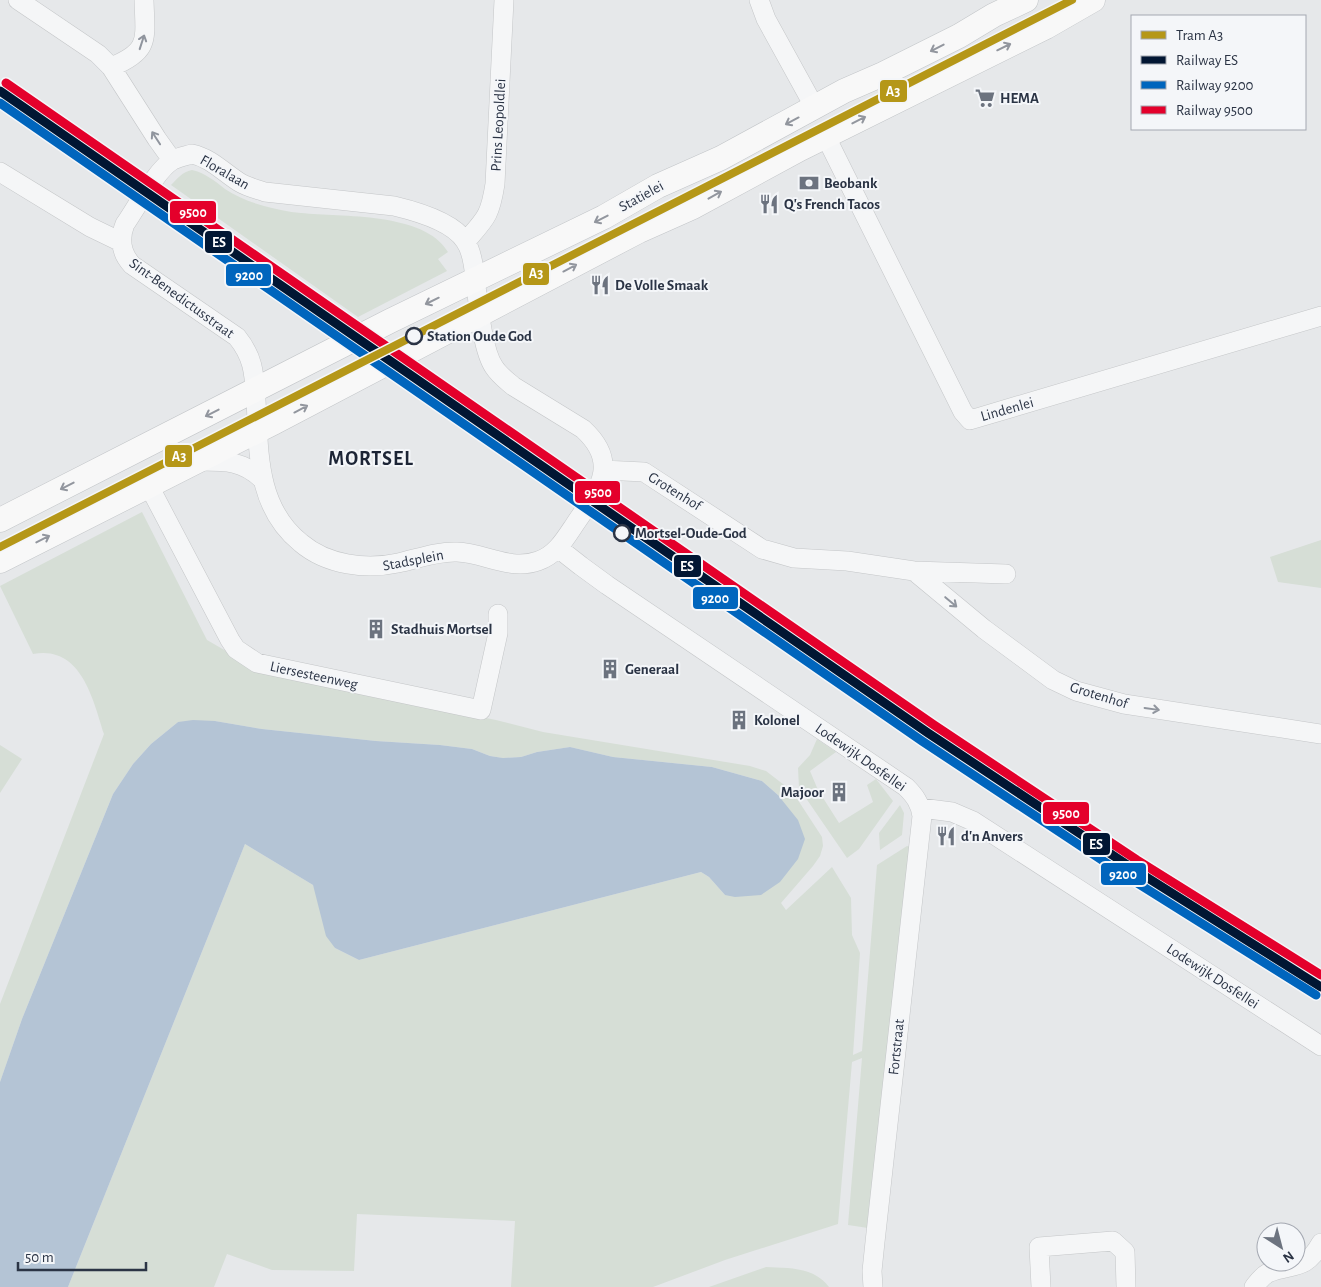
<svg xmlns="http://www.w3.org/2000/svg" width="1321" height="1287" viewBox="0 0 1321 1287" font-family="'Alegreya Sans',sans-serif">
<rect width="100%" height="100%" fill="#e6e8ea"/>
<!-- green -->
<path fill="#d6ded6" d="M192 170C205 173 215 181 225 189 237 197 250 202 264 206 276 209 288 212 301 213 341 217 425 212 448 252L438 259 447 271 358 317 171 185C178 178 182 172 192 170Z
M142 512 207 640 266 674 496 720 543 732 750 766 766 771 792 791 822 837 823 846 820 856 813 866 781 903 786 910 832 867 851 898 852 935 860 953 853 1055 862 1051 877 865 907 846 911 847 868 1228 848 1225 862 1058 852 1062 838 1224 725 1260 653 1287H511L515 1221 357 1214 354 1271 272 1270 227 1254 214 1287H68L245 844 313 885 335 948 359 960 701 872 709 877 725 895 778 795 762 781 712 767 613 757 570 747 537 752 521 757 503 758 490 756 472 749 440 745 376 741 262 729 215 721 178 722 151 744 133 764 113 794 22 1019 0 1082V1004L104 734C93 699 81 645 33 654L0 586Z
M1321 540V588L1278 582 1270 557Z
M817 739 836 752 810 771 818 790 839 823 873 802 867 785 876 779 893 801 859 849 847 858 799 788 798 768 810 755Z
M0 745 22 759 0 793Z
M900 805 904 813 902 835 880 850 879 833Z
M766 1267C789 1268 814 1267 829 1287H709Z"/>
<!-- water -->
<path fill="#b4c4d5" d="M193 720 215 721 262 729 376 741 440 745 472 749 490 756 503 758 521 757 537 752 570 747 613 757 712 767 762 781 778 795 798 820 805 839 798 859 780 882 761 895 735 897 725 895 709 877 701 872 359 960 335 948 326 936 313 885 245 844 68 1287H0V1082L22 1019 113 794 133 764 151 744 178 722Z"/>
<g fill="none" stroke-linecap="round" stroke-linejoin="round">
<defs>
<path id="minor" d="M18 0 98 54 111 67 157 139 172 160
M759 0 766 19 815 108
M111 67C151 51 145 39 144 0
M826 137 963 412 970 420 1321 316
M192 154C211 158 223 172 239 182 247 187 256 189 265 192L394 206C415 211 453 222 465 241 471 249 474 268 475 278 478 300 482 350 494 367 499 375 506 380 513 386L583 429C621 464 598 490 575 524 565 539 556 555 538 561 510 571 485 553 457 552 437 551 417 559 398 563 366 570 327 565 301 543 256 507 259 452 256 400 254 374 254 358 237 337L132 265C121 253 119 239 125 224 137 207 156 170 173 160 179 157 185 156 192 154Z
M0 172 90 227 121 242
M466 241C486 218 490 216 495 184L504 0
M198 461C224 461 242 460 262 479
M603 470 644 472 762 549 794 558 847 561 914 571 1006 574
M149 486 230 640 236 649 257 663 481 710 498 633V614
M558 548 581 566 607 585 906 787C915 796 920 803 922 816L875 1242 872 1271 873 1287
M914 571 984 629 1053 680 1076 691 1124 704 1321 734
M921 808 952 812 973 821 1321 1046
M1041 1287 1039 1247 1113 1241 1125 1252 1126 1287
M1254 1287C1258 1282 1262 1276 1268 1273 1292 1263 1305 1272 1321 1243"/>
<path id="major" d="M0 520 390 321 604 217 658 186 721 158 844 91 883 74 959 36 994 15 1026 0
M0 561 273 423 639 231 693 207 800 149 1046 27 1093 0"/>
</defs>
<!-- minor casing -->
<use href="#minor" stroke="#c4c6c8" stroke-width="20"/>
<!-- major casing -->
<use href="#major" stroke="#c2c5c8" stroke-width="25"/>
<!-- minor -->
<use href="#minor" stroke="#f5f6f7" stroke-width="19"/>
<!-- major -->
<use href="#major" stroke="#f8f8f8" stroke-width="24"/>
<defs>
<path id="rail-1" d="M0 91 928 733 1132 868 1321 987"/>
<path id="rail-2" d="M0 103 922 741 1126 876 1316 995"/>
<path id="rail-3" d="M6 83 934 725 1137 860 1321 975"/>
</defs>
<!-- rail-1 casing -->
<use href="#rail-1" stroke="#f4f6f9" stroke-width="12"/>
<!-- rail-2 casing -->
<use href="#rail-2" stroke="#f4f6f9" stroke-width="12"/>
<!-- rail-3 casing -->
<use href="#rail-3" stroke="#f4f6f9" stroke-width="12"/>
<!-- rail-1 -->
<use href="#rail-1" stroke="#011633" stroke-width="9"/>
<!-- rail-2 -->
<use href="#rail-2" stroke="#0065bd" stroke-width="9"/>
<!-- rail-3 -->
<use href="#rail-3" stroke="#e4002b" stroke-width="9"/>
<defs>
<path id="tram-1" d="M0 547 1072 0"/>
</defs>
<!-- tram-1 casing -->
<use href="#tram-1" stroke="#f4f6f9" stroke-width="11"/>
<!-- tram-1 -->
<use href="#tram-1" stroke="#b59718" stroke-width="8"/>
</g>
<!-- one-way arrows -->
<defs><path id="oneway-shaft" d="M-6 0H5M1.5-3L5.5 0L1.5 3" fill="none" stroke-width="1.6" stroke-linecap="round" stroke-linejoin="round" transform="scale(1.25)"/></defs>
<g stroke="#90959e">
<use href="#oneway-shaft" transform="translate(142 42) rotate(-72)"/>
<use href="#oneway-shaft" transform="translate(156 138) rotate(-123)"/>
<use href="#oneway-shaft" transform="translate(951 602) rotate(40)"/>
<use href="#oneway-shaft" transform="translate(1152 709) rotate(8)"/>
</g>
<g stroke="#92969e">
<use href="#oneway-shaft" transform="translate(1004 47) rotate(-26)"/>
<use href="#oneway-shaft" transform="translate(937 48) rotate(153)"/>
<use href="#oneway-shaft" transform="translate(859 120) rotate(-27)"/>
<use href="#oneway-shaft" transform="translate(792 121) rotate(152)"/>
<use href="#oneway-shaft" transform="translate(715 195) rotate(-29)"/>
<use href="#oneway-shaft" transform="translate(601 219) rotate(153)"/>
<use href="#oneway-shaft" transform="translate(570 268) rotate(-28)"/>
<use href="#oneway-shaft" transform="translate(432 301) rotate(154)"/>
<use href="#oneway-shaft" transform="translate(301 409) rotate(-28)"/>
<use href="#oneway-shaft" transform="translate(212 413) rotate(153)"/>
<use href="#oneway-shaft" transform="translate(67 486) rotate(153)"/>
<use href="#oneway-shaft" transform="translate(43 539) rotate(-27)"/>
</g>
<!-- icons -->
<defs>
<symbol id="supermarket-bare" viewBox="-9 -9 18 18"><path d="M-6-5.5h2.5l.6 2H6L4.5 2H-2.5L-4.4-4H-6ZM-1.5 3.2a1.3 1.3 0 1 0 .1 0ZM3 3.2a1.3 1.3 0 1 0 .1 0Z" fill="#6c737f" stroke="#f4f6f9" stroke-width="2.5" paint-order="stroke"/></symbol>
<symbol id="bank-bare" viewBox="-9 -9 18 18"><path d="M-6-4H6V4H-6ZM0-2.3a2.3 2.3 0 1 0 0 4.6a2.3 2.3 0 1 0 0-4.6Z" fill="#6c737f" stroke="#f4f6f9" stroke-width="2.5" paint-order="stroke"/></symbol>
<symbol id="restaurant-bare" viewBox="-9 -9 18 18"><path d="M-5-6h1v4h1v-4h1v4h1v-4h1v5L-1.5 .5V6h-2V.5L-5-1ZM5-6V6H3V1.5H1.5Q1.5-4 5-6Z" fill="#6c737f" stroke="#f4f6f9" stroke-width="2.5" paint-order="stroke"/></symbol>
<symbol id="building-bare" viewBox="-9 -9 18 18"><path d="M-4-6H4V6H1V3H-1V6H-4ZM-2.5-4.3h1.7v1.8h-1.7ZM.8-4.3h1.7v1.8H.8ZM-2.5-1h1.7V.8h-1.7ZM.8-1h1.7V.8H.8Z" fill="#6c737f" stroke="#f4f6f9" stroke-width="2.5" paint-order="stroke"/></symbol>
</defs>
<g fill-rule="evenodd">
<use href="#supermarket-bare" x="971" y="84" width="28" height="28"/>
<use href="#bank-bare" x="795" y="169" width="28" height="28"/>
<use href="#restaurant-bare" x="755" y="190" width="28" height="28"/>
<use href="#restaurant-bare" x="586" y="271" width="28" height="28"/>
<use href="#building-bare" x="362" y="615" width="28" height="28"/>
<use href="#building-bare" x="596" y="655" width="28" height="28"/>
<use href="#building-bare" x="725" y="706" width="28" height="28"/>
<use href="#building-bare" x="825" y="778" width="28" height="28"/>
<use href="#restaurant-bare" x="932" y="822" width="28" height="28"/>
</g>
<!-- markers -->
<g fill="#f4f6f9" stroke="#2b3445" stroke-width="2.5">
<circle cx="414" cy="336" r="8"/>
<circle cx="622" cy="533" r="8"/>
</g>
<g text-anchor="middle" stroke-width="4" stroke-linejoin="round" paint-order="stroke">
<!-- poi labels -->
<g font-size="15" font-weight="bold" fill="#2b3445" stroke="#f4f6f9" text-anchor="start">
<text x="1000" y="103">HEMA</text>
<text x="824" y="188">Beobank</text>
<text x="784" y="209">Q's French Tacos</text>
<text x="615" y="290">De Volle Smaak</text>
<text x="391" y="634">Stadhuis Mortsel</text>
<text x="625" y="674">Generaal</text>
<text x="754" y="725">Kolonel</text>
<text x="824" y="797" text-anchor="end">Majoor</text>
<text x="961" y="841">d'n Anvers</text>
</g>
<!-- street labels -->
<g font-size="15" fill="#2b3445" stroke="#f4f6f9">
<text transform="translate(498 125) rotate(-87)" y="5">Prins Leopoldlei</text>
<text transform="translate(225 172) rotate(30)" y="5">Floralaan</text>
<text transform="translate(641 196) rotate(-29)" y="5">Statielei</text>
<text transform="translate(182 298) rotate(36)" y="5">Sint-Benedictusstraat</text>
<text transform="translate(1007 409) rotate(-16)" y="5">Lindenlei</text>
<text transform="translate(675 491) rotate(32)" y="5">Grotenhof</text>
<text transform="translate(413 560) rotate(-11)" y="5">Stadsplein</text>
<text transform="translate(314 675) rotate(12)" y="5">Liersesteenweg</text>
<text transform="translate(1099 695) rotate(17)" y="5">Grotenhof</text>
<text transform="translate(861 757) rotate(35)" y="5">Lodewijk Dosfellei</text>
<text transform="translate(1213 976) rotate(33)" y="5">Lodewijk Dosfellei</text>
<text transform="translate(896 1047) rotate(-84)" y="5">Fortstraat</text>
</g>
<!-- stop labels -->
<g font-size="15" font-weight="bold" fill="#2b3445" stroke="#f4f6f9" text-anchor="start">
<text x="427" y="341">Station Oude God</text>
<text x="635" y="538">Mortsel-Oude-God</text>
</g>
<!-- district labels -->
<g font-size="20" font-weight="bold" letter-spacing="1" fill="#1d2536" stroke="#f4f6f9">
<text x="371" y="465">MORTSEL</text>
</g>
</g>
<g stroke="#f4f6f9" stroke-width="2">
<rect x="879" y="79" width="29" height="24" rx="5" fill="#b59718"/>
<rect x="169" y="200" width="48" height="24" rx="5" fill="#e4002b"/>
<rect x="204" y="230" width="29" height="24" rx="5" fill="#011633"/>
<rect x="522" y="262" width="28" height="24" rx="5" fill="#b59718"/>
<rect x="225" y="263" width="47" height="24" rx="5" fill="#0065bd"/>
<rect x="164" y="444" width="29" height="24" rx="5" fill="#b59718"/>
<rect x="574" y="480" width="47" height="24" rx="5" fill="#e4002b"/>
<rect x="673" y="554" width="29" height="24" rx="5" fill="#011633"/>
<rect x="692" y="586" width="47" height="24" rx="5" fill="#0065bd"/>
<rect x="1042" y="801" width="48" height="24" rx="5" fill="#e4002b"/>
<rect x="1082" y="832" width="29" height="24" rx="5" fill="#011633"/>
<rect x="1100" y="862" width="47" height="24" rx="5" fill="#0065bd"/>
</g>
<g font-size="14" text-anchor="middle" font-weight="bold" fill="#fff">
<text x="893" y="96">A3</text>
<text x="193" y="217">9500</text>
<text x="219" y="247">ES</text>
<text x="536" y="278">A3</text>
<text x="249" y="280">9200</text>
<text x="179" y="461">A3</text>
<text x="598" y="497">9500</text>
<text x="687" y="571">ES</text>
<text x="715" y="603">9200</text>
<text x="1066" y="818">9500</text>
<text x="1096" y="849">ES</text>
<text x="1123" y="879">9200</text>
</g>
<!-- legend -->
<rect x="1131" y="15" width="175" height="115" fill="#f4f6f9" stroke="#a4a8b1"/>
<rect x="1141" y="31" width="25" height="8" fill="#b59718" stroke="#a4a8b1"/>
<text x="1176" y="40" font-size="15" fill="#2b3445">Tram A3</text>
<rect x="1141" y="56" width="25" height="8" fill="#011633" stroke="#a4a8b1"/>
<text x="1176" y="65" font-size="15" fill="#2b3445">Railway ES</text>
<rect x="1141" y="81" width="25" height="8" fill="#0065bd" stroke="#a4a8b1"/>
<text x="1176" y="90" font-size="15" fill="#2b3445">Railway 9200</text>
<rect x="1141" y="106" width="25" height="8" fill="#e4002b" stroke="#a4a8b1"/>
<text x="1176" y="115" font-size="15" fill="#2b3445">Railway 9500</text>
<!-- north arrow -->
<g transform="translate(1281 1247) rotate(144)"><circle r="24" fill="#f4f6f9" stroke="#a4a8b1"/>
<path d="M0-4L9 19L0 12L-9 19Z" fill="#6c737f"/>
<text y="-8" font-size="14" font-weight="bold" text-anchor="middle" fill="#2b3445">N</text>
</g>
<!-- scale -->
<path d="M18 1262v8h128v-8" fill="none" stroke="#2b3445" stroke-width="2.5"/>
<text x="25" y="1262" font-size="15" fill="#2b3445" stroke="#f4f6f9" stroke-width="4" paint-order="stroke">50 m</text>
</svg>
